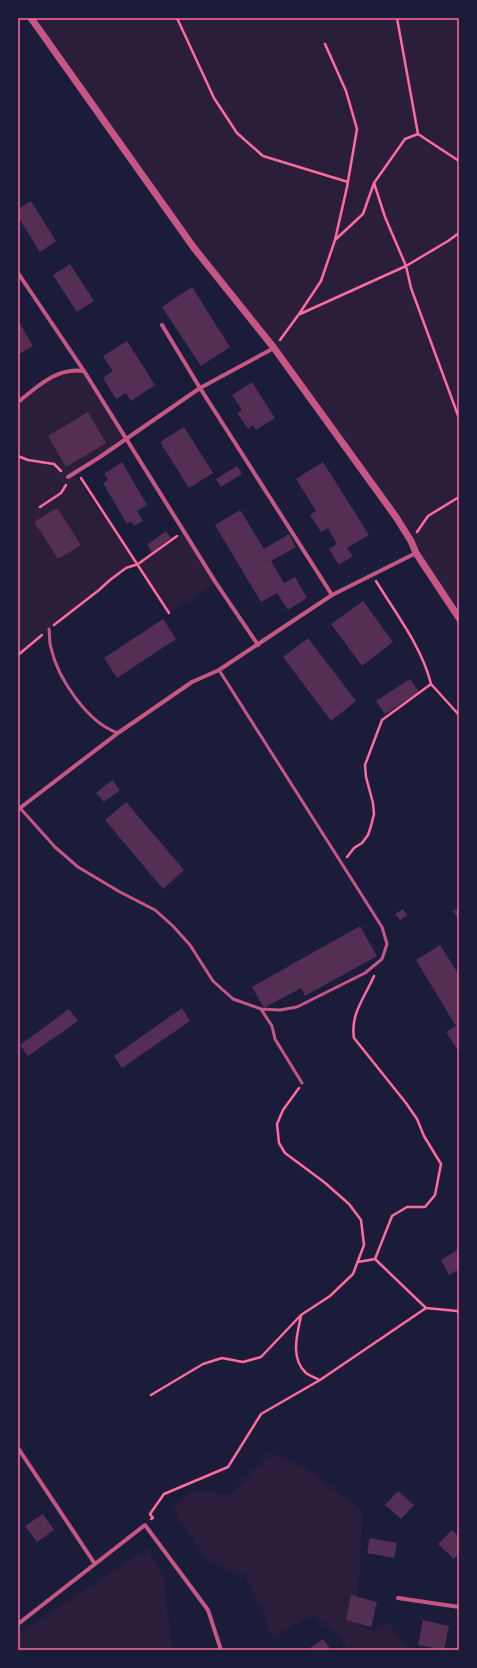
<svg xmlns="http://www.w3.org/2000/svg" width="477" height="1668" viewBox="0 0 477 1668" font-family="'Alegreya Sans',sans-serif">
<rect width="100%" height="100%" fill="#1b1b3a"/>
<!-- green -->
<path fill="#2a1e3b" d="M36 18H459V618L411 541 274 348 194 248Z
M84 371 126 438 69 476H75L138 564 184 531 216 583 169 613 138 564 126 568 43 634 18 651V402L47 379 63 372Z
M270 1453 305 1467 362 1511 359 1586 351 1616 367 1631 388 1623 408 1650H348L341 1639 312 1614 273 1638 245 1575 205 1559 172 1509 190 1492 231 1494Z
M147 1548 164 1577 172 1650H18V1634Z"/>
<!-- building -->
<path fill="#542f53" d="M31 201 56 241 40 252 18 217V209Z
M70 264 94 301 77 312 53 275Z
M192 287 230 347 201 366 162 307Z
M18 320 33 346 18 355Z
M127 341 155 385 131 401 126 393 116 399 103 378 113 371 103 356Z
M252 382 275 418 256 430 253 425 248 429 237 413 242 410 232 395Z
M88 412 106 443 66 467 48 436Z
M184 427 213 473 189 488 160 442Z
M122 462 147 505 137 511 143 521 134 526 131 521 127 524 103 483 108 480 104 474Z
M323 462 369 535 347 548 353 556 339 565 329 549 337 544 328 528 321 532 310 515 316 511 296 479Z
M237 466 242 474 221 487 216 479Z
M57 508 81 545 58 559 34 522Z
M240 510 264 549 289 534 296 547 271 561 284 583 295 577 307 598 288 610 277 593 261 602 215 525Z
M166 531 171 538 152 552 147 545Z
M363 601 393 642 362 666 331 624Z
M163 619 176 639 117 678 104 658Z
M308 638 356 701 331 721 283 657Z
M410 679 419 692 385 714 376 701Z
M112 780 120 790 104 802 96 793Z
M126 802 184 870 163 889 105 820Z
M459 908V920L453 911Z
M403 909 407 915 400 920 395 914Z
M360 926 377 956 305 996 301 988 264 1008 252 987Z
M440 945 459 975V1052L446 1032 456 1026 416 960Z
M182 1008 190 1021 122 1068 114 1056Z
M69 1009 78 1021 28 1056 20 1045Z
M459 1249V1269L449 1275 441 1260Z
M398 1491 414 1505 401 1519 385 1505Z
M43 1514 54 1530 37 1542 25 1526Z
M452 1530 459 1537V1553L454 1559 438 1544Z
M370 1538 397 1543 394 1558 367 1553Z
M351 1595 377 1602 371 1627 346 1620Z
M423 1620 449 1626 444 1650 418 1645Z
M323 1639 331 1650H307Z"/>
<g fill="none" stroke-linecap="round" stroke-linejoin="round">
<!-- path -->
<path stroke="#ff6b9d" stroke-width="2.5" d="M177 18 214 98 237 133 263 156 348 182
M397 18 418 134
M325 44 346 91 357 129 347 187 335 240
M374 183 385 217 406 266 411 288 459 418
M300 314 406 266 448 241 459 233
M280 340 299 314 321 281 335 240 363 214 374 183 405 139 418 134 459 161
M18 456 28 460 54 464 61 471
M81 478 169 613
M40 507 61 493 66 485
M417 532 428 516 459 497
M376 581C396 614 422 647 431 684
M54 625 99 590 110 580 126 568 138 564 177 536
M18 655 42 635
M347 857 354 848 362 843 368 835 371 826 374 814 373 803 366 777 365 765 382 720 431 684 459 715
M374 976C365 997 350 1014 354 1038L406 1103 417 1119 424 1136 441 1164 435 1195 425 1207H407L392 1216 375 1259 426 1308 457 1311 459 1313
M358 1262 375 1259
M301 1316C297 1335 290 1358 306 1373 310 1376 316 1378 320 1380L426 1308
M151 1395 203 1364 222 1358 243 1362 261 1357 301 1315 330 1296 353 1274 364 1245 361 1220 349 1204 324 1182 285 1153 279 1143 277 1124 283 1110 299 1088
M151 1519 153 1518 150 1514 164 1494 228 1467 261 1414 320 1380"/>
<!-- service -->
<path stroke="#c65784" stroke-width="3" d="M49 629C50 636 49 642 51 648 58 679 88 723 118 733
M18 809 20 808 55 847 78 867 120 892 155 910 173 926 190 945 213 981 233 999 261 1009 280 1010 297 1007 365 973 382 959 387 944 382 927 219 670
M261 1009 272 1026 275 1039 302 1083"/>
<!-- minor -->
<path stroke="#c65784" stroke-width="4" d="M18 273 84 371 216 583 258 645
M162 325 200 388 332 595
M18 402C38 386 57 367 84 371
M68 477 100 457 200 388 274 348
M20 808 118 733 192 682 219 670 332 595 416 553
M18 1448 95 1564
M398 1598 459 1607
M18 1624 145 1525 208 1610 221 1650"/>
<!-- tertiary -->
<path stroke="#c65784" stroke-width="7" d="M31 18 194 248 274 348 396 517 411 541 416 553 459 618"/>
</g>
<!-- border -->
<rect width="477" height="1668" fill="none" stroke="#1b1b3a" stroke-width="38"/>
<rect x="19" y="19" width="439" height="1630" fill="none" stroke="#ff6b9d" stroke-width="1.5"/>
</svg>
